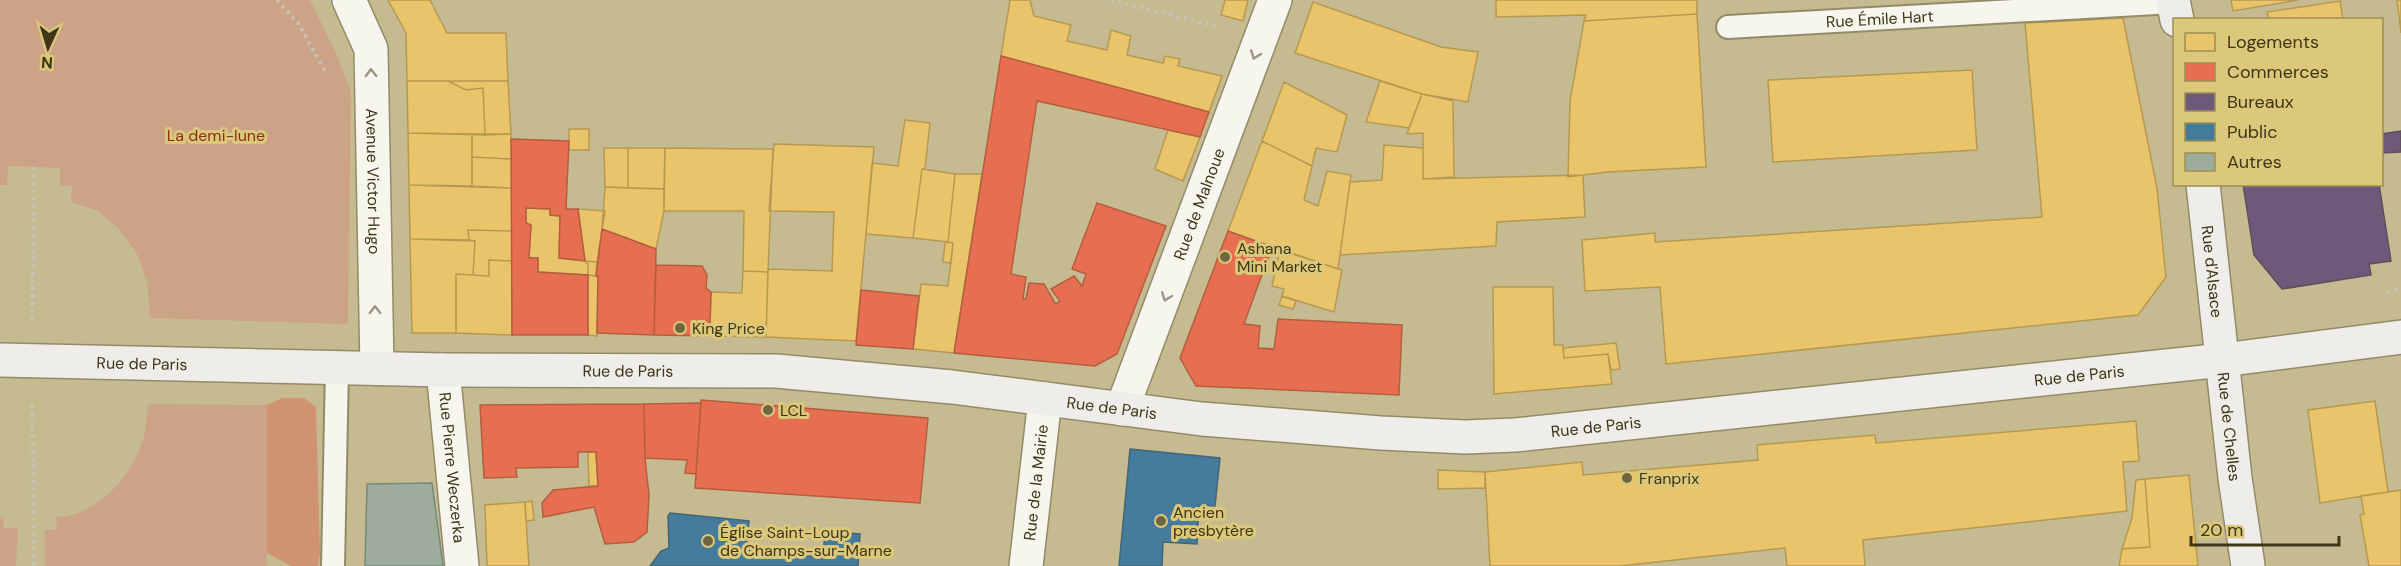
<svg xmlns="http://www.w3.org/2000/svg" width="2401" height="566" viewBox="0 0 2401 566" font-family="'DM Sans',sans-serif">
<rect width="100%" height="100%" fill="#c6bb90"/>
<!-- green -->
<path fill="#cca386" d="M0 0H310L335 51 351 92 348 324 150 318 147 281 136 252 119 229 98 211 71 202 72 186H60V168L8 166 7 185H0Z
M148 404 267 405V566H45V530L57 529 56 517C97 516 134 475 144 436 146 426 147 414 148 404Z
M0 517H3L4 528H18L16 566H0Z"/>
<!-- forest -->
<path fill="#cf9371" d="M282 398H304L316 407 320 553 318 566H291L267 553V405Z"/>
<!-- homes -->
<path fill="#e9c46a" stroke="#b69951" stroke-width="1.5" d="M388 0H430L447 33H506L508 81H407L406 33Z
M1010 0H1030L1034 16 1071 25 1067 41 1107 50 1111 30 1131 36 1127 55 1163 63 1165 56 1180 59 1178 66 1222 76 1209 112 1001 56Z
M1225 0H1248L1243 21 1221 15Z
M1496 0H1697V14L1584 21 1586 15 1496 17Z
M2231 0H2298L2233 11Z
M2397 0H2401V33Z
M2340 1 2343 20H2269L2267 12Z
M1313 2 1441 47 1478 52 1468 102 1422 94 1295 53Z
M1697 14 1706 167 1607 172 1568 177 1570 101 1584 21Z
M2123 18 2157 188 2166 277 2138 315 1666 364 1660 287 1585 291 1582 240 1655 233V242L2042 217 2025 23Z
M1972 70 1977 150 1773 162 1768 80Z
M407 81H448L466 90 483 88 485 135 408 133Z
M448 81H508L511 134 485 135 483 88 466 90Z
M1380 81 1422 94 1409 128 1366 122Z
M1284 82 1347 115 1337 152 1316 148 1312 166 1262 141Z
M1422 94 1453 101 1454 177 1423 179V133L1407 134Z
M905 120 930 123 925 169H922L913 238 866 234 872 163 898 166Z
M569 129H589V150H569Z
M1168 130 1200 137 1183 181 1155 169Z
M408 133 472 134V186L409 185Z
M472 134H511L512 159 472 157Z
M1262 141 1312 166 1304 200 1318 206 1327 171 1351 175 1338 269 1228 231Z
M774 144 874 147 856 341 766 337 768 269 832 271 834 212 769 211Z
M1384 145 1423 148V179L1583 175 1585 217 1497 222 1496 246 1340 255 1350 182 1382 180Z
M604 148H628V188L605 187Z
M628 148H665L664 189 628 188Z
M665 148 773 149 768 272 743 271 744 211H664Z
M472 157 512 159V188L472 186Z
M922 169 955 174 948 242 913 238Z
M955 174H982L954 353 913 349 921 284 948 286 953 243 948 242Z
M409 185 512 188V231L468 230 469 240 410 239Z
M605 187 664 189V211L656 249 602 229Z
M526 208 550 209V215L560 216 559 258 585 261 588 264V275L538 272V258H529L531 225 526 223Z
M578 209 605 211 597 262 585 261Z
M468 230 512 231V261L489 260V276L473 275 475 241 469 240Z
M410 239 475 241 473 275 456 274V333H412Z
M945 242 953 243 951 263 943 262Z
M1280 250 1342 270 1334 312 1282 296 1284 289 1272 286Z
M489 260 512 261V335L456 333V274L489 276Z
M585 261 597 262 596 276 588 275V264Z
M743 271 768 272 766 337 712 336 710 325 711 292 742 293Z
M588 275 598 276 597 336 588 335Z
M1493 287H1553L1554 345H1563L1564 358 1608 354 1612 384 1494 394Z
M1282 296 1296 301 1293 309 1279 305Z
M1616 343 1620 369 1611 370 1608 354 1564 358 1563 348Z
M2375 401 2388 492 2320 503 2308 410Z
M2136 421 2139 461 2123 462 2127 511 1863 540 1865 566H1787L1785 548 1620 566H1490L1485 472 1582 462 1583 475 1758 460 1757 445 1875 435 1876 443Z
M588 452H596L598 486H589Z
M1438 470 1485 472V488L1438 489Z
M2189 475 2198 566H2119L2122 549 2150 547 2145 479Z
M2145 479 2150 547 2122 549 2132 518 2136 480Z
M2401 490V566H2369L2360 515 2364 514 2361 496Z
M532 501 534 520 526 521 525 502Z
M525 502 529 566H487L485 505Z"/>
<!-- shops -->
<path fill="#e76f51" stroke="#b45e3f" stroke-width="1.5" d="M1001 56 1209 112 1200 137 1037 101 1011 274 1026 277 1023 299H1026L1029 283 1044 284 1055 303H1057L1060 301 1051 289 1074 276 1082 286 1086 274 1072 269 1097 203 1166 226 1117 354 1095 366 954 353Z
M511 139 569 141 566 209H578L585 261 559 258 560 216 550 215V209L526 208V223L531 225 529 258H538V272L588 275V335H512Z
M602 229 656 249 654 335 597 333 598 276H596Z
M1228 231 1272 247 1244 324 1260 326 1258 348 1274 349 1278 319 1402 325 1399 395 1196 386 1180 358Z
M656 265 702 266 707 275 706 288 711 292 710 325 712 336 654 335Z
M861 290 919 296 913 349 856 345Z
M701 400 928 418 920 503 695 488Z
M701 403 696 474 685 473 687 460 645 458 644 404Z
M644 404 645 458 649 495 647 532 634 542 605 544 594 507 543 517 542 503 553 490 598 486 596 452H578V467L516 468 517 477 484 478 480 405Z"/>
<!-- offices -->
<path fill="#6d597a" stroke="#5f4e5c" stroke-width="1.5" d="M2401 131V152L2382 153V134Z
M2243 184H2379L2391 261 2369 264 2371 275 2282 289 2254 255Z"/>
<!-- public -->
<path fill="#457b9d" stroke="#436674" stroke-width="1.5" d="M1130 449 1220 458 1215 506 1199 505 1197 544 1163 542 1162 566H1119Z
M670 513 749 521 746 550 823 557 825 531 860 534 858 566H650L661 551 669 548 668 516Z"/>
<!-- building -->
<path fill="#9dac9d" stroke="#768a7b" stroke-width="1.5" d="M432 483 443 566H365L367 484Z"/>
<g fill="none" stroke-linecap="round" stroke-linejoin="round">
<defs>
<g id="service">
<path id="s1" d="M1728 27 2174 2"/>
<path d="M333 566 337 367"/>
</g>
<g id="minor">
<path id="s2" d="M349 0 371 49 377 368"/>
<path id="s3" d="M443 370 462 566"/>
<path id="s4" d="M1122 409 1275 0"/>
<path id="s5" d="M1026 566 1045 399"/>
</g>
<g id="secondary">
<path d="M2173 0 2177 20"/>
<path id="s6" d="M2203 184 2235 478 2248 566"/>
<path id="s7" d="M0 360 443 370 776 371 952 387 1202 419 1381 433 1465 437 1515 435 2223 360 2401 337"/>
</g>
</defs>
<!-- service casing -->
<use href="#service" stroke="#938a68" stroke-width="26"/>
<!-- minor casing -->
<use href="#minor" stroke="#938a68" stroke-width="36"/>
<!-- secondary casing -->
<use href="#secondary" stroke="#938a68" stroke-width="36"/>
<!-- path -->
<path stroke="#c6c3b5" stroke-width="4" stroke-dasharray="3 4.5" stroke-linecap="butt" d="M277 0 298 23 326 73
M1111 0 1220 27
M2387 293 2401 288
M32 320 34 167
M32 405 34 566"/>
<!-- service -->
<use href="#service" stroke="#f6f5ee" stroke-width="22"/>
<!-- minor -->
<use href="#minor" stroke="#f6f5ee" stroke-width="33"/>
<!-- secondary -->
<use href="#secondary" stroke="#efede9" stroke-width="33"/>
</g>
<!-- one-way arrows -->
<defs><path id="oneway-chevron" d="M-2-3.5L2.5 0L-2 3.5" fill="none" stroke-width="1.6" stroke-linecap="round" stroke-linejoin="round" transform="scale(1.5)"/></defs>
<g stroke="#9a9682">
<use href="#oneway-chevron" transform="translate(1255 55) rotate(110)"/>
<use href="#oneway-chevron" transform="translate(371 73) rotate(-91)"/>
<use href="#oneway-chevron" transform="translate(1166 297) rotate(111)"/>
<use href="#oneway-chevron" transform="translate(375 310) rotate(-91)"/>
</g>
<!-- markers -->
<g fill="#6e6541" stroke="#dcc87a" stroke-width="2">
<circle cx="1225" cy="257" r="6"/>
<circle cx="680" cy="328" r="6"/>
<circle cx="768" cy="410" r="6"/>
<circle cx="1627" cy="478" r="6"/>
<circle cx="1161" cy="521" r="6"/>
<circle cx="708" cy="541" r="6"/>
</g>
<g text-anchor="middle" stroke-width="6" stroke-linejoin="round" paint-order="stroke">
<!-- street labels -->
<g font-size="16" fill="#3e3616" stroke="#dcc87a">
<text dy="6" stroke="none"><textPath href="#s1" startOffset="152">Rue Émile Hart</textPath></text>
<text dy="6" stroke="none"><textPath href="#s2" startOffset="186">Avenue Victor Hugo</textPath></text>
<text dy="6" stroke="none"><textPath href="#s4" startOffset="219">Rue de Malnoue</textPath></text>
<text dy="6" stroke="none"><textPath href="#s6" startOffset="88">Rue d'Alsace</textPath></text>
<text dy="6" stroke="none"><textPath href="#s7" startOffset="142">Rue de Paris</textPath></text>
<text dy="6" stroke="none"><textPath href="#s7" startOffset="628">Rue de Paris</textPath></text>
<text dy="6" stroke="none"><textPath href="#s7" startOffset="2086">Rue de Paris</textPath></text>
<text dy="6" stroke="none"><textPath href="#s7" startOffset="1114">Rue de Paris</textPath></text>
<text dy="6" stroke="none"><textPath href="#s7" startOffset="1600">Rue de Paris</textPath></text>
<text dy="6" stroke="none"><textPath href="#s6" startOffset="244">Rue de Chelles</textPath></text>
<text dy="6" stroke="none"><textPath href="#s3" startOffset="98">Rue Pierre Weczerka</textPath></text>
<text dy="6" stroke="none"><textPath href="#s5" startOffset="84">Rue de la Mairie</textPath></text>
</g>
<!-- park labels -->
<g font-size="16" fill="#8a2f17" stroke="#dcc87a">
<text x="216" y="141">La demi-lune</text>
</g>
<!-- poi labels -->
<g font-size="16" fill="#3e3616" stroke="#dcc87a" text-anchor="start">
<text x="1237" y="254">Ashana<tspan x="1237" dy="18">Mini Market</tspan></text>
<text x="692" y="334">King Price</text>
<text x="780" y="416">LCL</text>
<text x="1639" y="484">Franprix</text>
<text x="1173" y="518">Ancien<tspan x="1173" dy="18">presbytère</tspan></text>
<text x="720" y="538">Église Saint-Loup<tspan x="720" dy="18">de Champs-sur-Marne</tspan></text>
</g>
</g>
<!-- legend -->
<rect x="2173" y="18" width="210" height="168" fill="#dcc87a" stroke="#9d8e52" stroke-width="1.5"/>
<rect x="2185" y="33" width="30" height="18" fill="#e9c46a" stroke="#9d8e52" stroke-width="1.5"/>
<text x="2227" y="48" font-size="18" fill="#3e3616">Logements</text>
<rect x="2185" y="63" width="30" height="18" fill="#e76f51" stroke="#9d8e52" stroke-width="1.5"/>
<text x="2227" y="78" font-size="18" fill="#3e3616">Commerces</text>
<rect x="2185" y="93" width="30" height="18" fill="#6d597a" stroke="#9d8e52" stroke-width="1.5"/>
<text x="2227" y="108" font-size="18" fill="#3e3616">Bureaux</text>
<rect x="2185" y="123" width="30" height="18" fill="#457b9d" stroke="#9d8e52" stroke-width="1.5"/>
<text x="2227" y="138" font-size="18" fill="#3e3616">Public</text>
<rect x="2185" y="153" width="30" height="18" fill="#9dac9d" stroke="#9d8e52" stroke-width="1.5"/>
<text x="2227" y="168" font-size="18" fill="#3e3616">Autres</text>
<!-- north arrow -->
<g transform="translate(48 48) rotate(184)" stroke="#dcc87a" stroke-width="4.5" paint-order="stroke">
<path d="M0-4.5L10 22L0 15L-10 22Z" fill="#3e3616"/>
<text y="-9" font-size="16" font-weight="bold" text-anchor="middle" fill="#3e3616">N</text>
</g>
<!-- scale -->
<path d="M2191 536v9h148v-9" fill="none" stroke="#3e3616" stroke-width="3"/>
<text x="2200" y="536" font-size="18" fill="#3e3616" stroke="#dcc87a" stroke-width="4.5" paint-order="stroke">20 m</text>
</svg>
